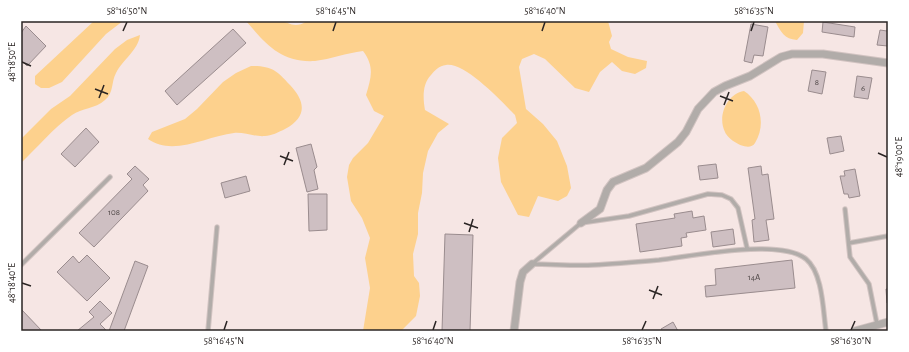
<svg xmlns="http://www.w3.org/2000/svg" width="909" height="352" viewBox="0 0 909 352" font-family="'Alegreya Sans',sans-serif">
<rect width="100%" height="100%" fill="#f6e6e4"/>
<!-- green -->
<path fill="#fdd18d" d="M94 21H123L106 34 62 82 49 88H41L35 84V76Z
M246 21C256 21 267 21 278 21 290 21 293 30 307 21H608L612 36 609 42 611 49 628 57 647 61 646 68 635 74 622 71 612 62 600 72 589 92 575 88 545 59 534 54 522 59 519 67 526 109 543 124 557 141 567 166 571 188 567 196 558 201 538 196 529 217 518 215 501 182 498 158 502 138 517 123 515 115C501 101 465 62 446 65 439 66 435 70 431 75 422 84 423 99 425 110L449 124 438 133 428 151 423 173 422 193 418 213V234L413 254 414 276 419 283 420 296 416 316 401 331H363L370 288 365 258 370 238 362 218 351 201 347 177 349 165 353 158 368 143 384 116 374 111 366 95C371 78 375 67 363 51 346 53 331 59 315 61 281 63 266 44 246 21Z
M775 21H804L803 33 797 40C784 39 781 32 775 21Z
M140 35C138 51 123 59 116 73 111 82 114 93 105 100 95 109 82 108 72 115 54 127 37 148 21 163V139L51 109 70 96 115 49 127 40Z
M251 66C272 66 276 70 290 85 306 102 307 117 285 129 279 132 271 136 265 136 255 137 244 132 234 133 207 136 173 157 148 139L152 132 185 119 197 109 223 82 236 73Z
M744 91C761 102 766 125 755 143 749 153 728 140 725 132 717 116 727 94 744 91Z"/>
<!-- building -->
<path fill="#cebfc2" stroke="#9a8c8e" d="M823 22 855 27 854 37 822 32Z
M751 24 768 27 763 56 754 55 752 63 744 61Z
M26 26 46 46 27 66 21 60V33Z
M888 27V46L877 45 880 30 887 31Z
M233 29 246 43 177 105 165 91Z
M812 70 826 72 822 94 808 91Z
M857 76 872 78 868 99 854 97Z
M86 128 99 142 75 167 61 154Z
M841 136 844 151 830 154 827 138Z
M311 144 317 167 314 170 318 189 307 192 296 148Z
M716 164 718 178 700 180 698 166Z
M135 166 149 179 143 185 148 191 94 247 79 233 132 179 127 174Z
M761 166 762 175 768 174 774 219 766 220 769 240 754 242 752 220 755 219 748 168Z
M855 169 860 196 849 198 848 194H844L840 176H845L844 171Z
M246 176 250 191 225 198 221 183Z
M308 194H327V230L309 231Z
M692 211 693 218 704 216 706 230 686 233 687 237 681 238 682 246 640 252 636 224 675 218 674 214Z
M733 229 735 244 713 247 711 232Z
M445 234 473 235 470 331H442Z
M87 255 110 278 87 301 57 272 73 256 79 263Z
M792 260 795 288 706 297 705 286 716 285 715 269Z
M135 261 148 266 124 331H109Z
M886 289H888V303H887Z
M100 301 112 313 100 324 106 330 77 331 94 317 89 312Z
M21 309 42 331H21Z
M673 322 678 331H662L661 329Z"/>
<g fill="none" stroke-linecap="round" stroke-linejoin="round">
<defs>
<path id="service" d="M845 209 850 257 869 284 877 324
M849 243 888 236
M532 264C552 264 572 266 593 265 615 264 637 262 659 260 693 256 780 238 806 259 823 273 823 311 826 331
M532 264 581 223 629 216 708 194 722 195 731 199 738 208 747 248
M21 265 110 177
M208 331 217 227"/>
<path id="minor" d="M581 223 600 209 607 190 613 182 646 168 678 142 686 132 698 109 714 92 725 86 750 76 781 57 792 54H823L888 63
M514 331 520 282 523 272 532 264
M855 331 888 322"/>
</defs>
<!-- service casing -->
<use href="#service" stroke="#d1c3c1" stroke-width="5.5"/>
<!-- minor casing -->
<use href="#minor" stroke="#d1c3c1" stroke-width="9"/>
<!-- service -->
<use href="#service" stroke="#b1aca9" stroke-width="3.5"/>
<!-- minor -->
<use href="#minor" stroke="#b1aca9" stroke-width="7"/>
</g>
<!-- ticks -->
<path fill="none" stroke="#2a2423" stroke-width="1.5" d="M123 31 127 22M333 31 336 22M542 31 545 22M751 31 754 22M22 62 31 66M95 89 108 94M720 96 733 101M99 98 104 85M724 105 729 92M878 153 887 157M280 156 293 161M284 165 289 152M464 223 478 228M469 232 473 219M22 283 31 286M649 290 662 295M653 299 658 286M224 330 227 321M433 330 436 321M642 330 646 321M851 330 855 321"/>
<g text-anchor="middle" stroke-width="4" stroke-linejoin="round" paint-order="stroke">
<!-- number labels -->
<g font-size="9" fill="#534b4b">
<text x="817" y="85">8</text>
<text x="863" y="91">6</text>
<text x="114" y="215">108</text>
<text x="754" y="280">14А</text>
</g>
</g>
<!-- border -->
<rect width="909" height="352" fill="none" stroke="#ffffff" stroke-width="44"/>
<rect x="22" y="22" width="865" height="308" fill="none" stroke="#2a2423" stroke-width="1.5"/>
<g font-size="10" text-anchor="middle" fill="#2a2423">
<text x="127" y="14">58°16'50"N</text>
<text x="336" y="14">58°16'45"N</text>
<text x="545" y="14">58°16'40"N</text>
<text x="754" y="14">58°16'35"N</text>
<text transform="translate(11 62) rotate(-90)" y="4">48°18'50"E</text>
<text transform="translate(898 157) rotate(-90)" y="4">48°19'00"E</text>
<text transform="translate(11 283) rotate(-90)" y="4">48°18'40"E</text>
<text x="224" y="344">58°16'45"N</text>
<text x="433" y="344">58°16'40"N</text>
<text x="642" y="344">58°16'35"N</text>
<text x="851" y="344">58°16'30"N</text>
</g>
</svg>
